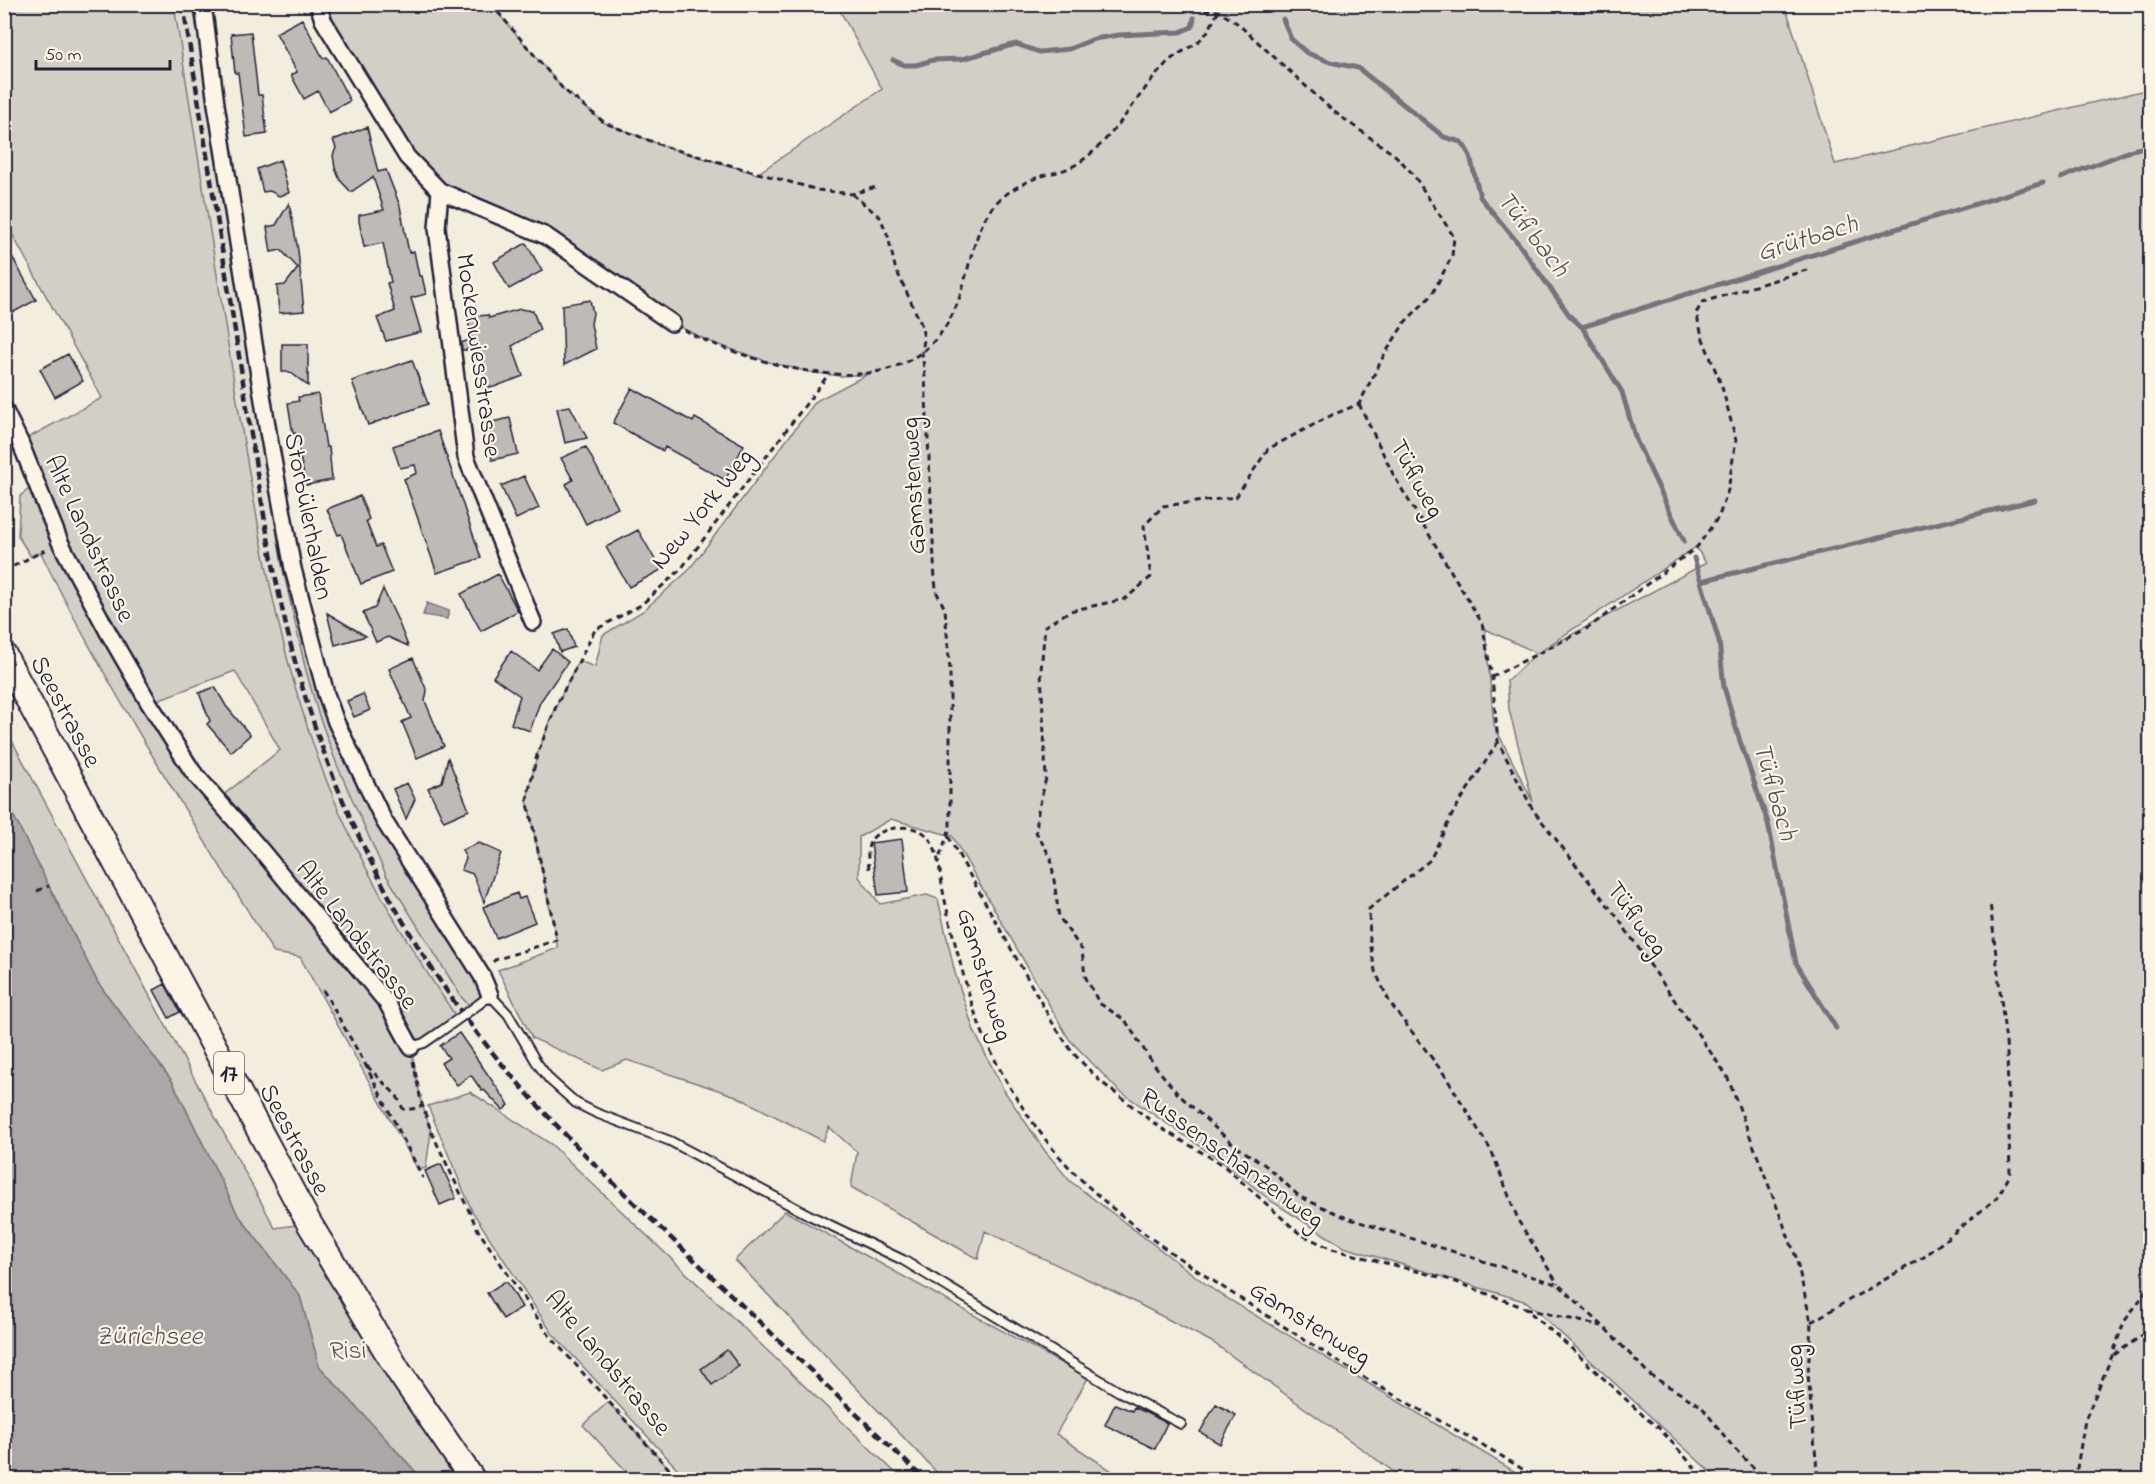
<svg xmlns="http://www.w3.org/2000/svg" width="2155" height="1484" viewBox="0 0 2155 1484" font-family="'Indie Flower',sans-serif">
<rect width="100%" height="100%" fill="#f3edde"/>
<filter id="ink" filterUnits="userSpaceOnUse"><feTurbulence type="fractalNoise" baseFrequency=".0167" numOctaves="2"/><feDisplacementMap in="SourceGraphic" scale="12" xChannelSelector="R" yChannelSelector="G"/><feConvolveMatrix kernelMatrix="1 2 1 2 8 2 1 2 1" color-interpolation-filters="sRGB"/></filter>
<g filter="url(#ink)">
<!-- built -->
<path fill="#e3ded2" d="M174 5H193L282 565 305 667 318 713 337 765 386 875 430 948 462 998 469 1005 455 1015 403 935 351 839 328 784 303 716 289 668 268 579 244 440Z"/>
<!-- green -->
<path fill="#d4cfc6" stroke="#7b7880" stroke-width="1.5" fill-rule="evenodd" d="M4 5H174C194 133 214 261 235 388 257 523 278 659 329 787 361 868 406 943 455 1015L440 1032 411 1048 421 1101 431 1131 426 1168 418 1170 300 957 274 953C193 822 109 692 41 553L31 557 18 536 20 496 37 483 20 442 102 398 5 221ZM235 671 280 750 217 800 149 703Z
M193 5H203L268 432 326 694 384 821 490 995 469 1005 462 998 386 875 337 765 318 713 305 667 282 565Z
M318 5H491L563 89 605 123 666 147 757 174 882 89 837 5H1742L1738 9 1785 5 1835 164 2150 89V1479H1718L1527 1302 1344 1247 1271 1201 1220 1160 1118 1090 1069 1039 952 836 891 819 859 837V877L880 904 927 895 938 899 955 973 974 1031 1003 1089 1045 1151 1070 1181 1215 1291 1527 1479H1404L1212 1342 1119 1294 985 1231 978 1259 851 1187 857 1152 829 1127 823 1141 736 1096 627 1060 602 1070 532 1038 498 970 558 948 527 799 537 755 557 704 579 661 595 667 603 635 643 611 688 571 816 401 868 374 840 376 810 372 772 363 710 342 672 323 546 236 440 191 407 157ZM1696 547 1706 563 1545 649V648ZM1485 629 1537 653 1507 681 1509 710 1533 802 1494 725Z
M4 726 275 1228 309 1223 472 1479H420L414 1470 319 1366 300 1296 237 1213 172 1081 98 983 5 799Z
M470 1092 551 1144 902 1479H687L552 1333 472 1211 428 1106Z
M785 1211 1088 1378 1056 1434 1124 1479H943L735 1260Z
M608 1402 679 1479H628L631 1476 583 1425Z"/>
<!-- water -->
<path fill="#aca7a6" stroke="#75727b" stroke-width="1.5" d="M427 603 449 611 447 619 423 615Z
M5 799 98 983 172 1081 237 1213 300 1296 319 1366 414 1470 420 1479H5Z"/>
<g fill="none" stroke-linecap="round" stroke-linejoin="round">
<!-- stream -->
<path stroke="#75727b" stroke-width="5" d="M1283 19 1291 39 1307 53 1330 62 1358 68 1444 137 1461 142 1465 147 1470 156 1480 197 1518 243 1570 316 1582 327 1622 392 1636 440 1684 541
M893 60 904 65H916L933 60 962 59 1016 44 1039 52 1069 49 1094 39 1119 35 1180 32 1192 27 1194 18
M2061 178C2084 168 2109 160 2132 150 2138 148 2144 148 2150 146
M1582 327 2043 183
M1694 558 1719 641 1724 687 1739 738 1768 823 1796 963 1836 1028
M1701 581 2035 500"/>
</g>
<!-- building -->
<path fill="#bfbab6" stroke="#22223b" stroke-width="1.5" d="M302 19 323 58 327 57 350 101 329 112 318 91 304 99 291 75 297 72 276 33Z
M251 32 258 95H262L267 134 246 137 238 73H235L231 34Z
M367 127 378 172 386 170 400 206 409 253 414 251 419 276H422L426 294 411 298 421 332 386 341 377 318 395 311 387 283 391 282 383 243 364 247 359 221V215L384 210 373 177 351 192 340 180 335 168 333 155 336 148 333 140Z
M280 160 289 193 279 196 270 191 263 192 257 169Z
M289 203 298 250 304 311 279 313 277 286 285 285 298 268 281 250 271 252 267 227 276 225Z
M4 242 36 300 12 313 4 298Z
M526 243 542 271 509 289 494 262Z
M590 300 593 313 591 324 596 349 564 365 562 305Z
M520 309 533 311 540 330 512 346 523 376 494 387 478 388 475 350H462L461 343 472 339 467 317 488 315 489 318Z
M282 344H308V386L290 372H282Z
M68 354 83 381 55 397 40 369Z
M412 360 428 404 368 425 352 381Z
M632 388 693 422 695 418 744 445 725 480 665 447 663 451 613 423Z
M318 394 326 447H329L332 480 306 485 295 433 293 434 288 403 299 401 298 397Z
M570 406 587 438 565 443 557 408Z
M510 418 518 454 492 460 483 424Z
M438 431 481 558 437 573 404 479 417 473 415 465 400 468 393 446Z
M586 447 618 508 586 524 566 484 573 480 561 458Z
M524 476 539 508 516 519 501 486Z
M360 496 369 519 366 521 376 547 381 545 392 572 361 584 341 534 338 535 327 509Z
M638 530 661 570 629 587 606 547Z
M498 574 518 611 481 631 461 594Z
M383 589 398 621 408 646 388 637 376 642 363 613 375 608Z
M327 613 366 636 335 645Z
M568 629 574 647 560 652 554 634Z
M552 649 568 662 540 702 530 731 511 724 520 696 493 677 511 651 537 670Z
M413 658 427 691 425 701 444 746 417 758 402 722 411 718 389 669Z
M215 687 226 706 250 735 231 752 207 724 210 721 199 693Z
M363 694 370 710 354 717 347 701Z
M448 758 469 810 444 821 428 788 442 782Z
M407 783 415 799 406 819 393 789Z
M902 839 908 892 878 895 871 843Z
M479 843 501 853 484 902 473 874 461 870 466 859 462 850Z
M517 893 519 899 525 897 535 922 496 938 483 907Z
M165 984 180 1012 169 1018 154 990Z
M459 1033 509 1105 503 1110 484 1090 482 1091 471 1075 457 1085 441 1063 449 1058 440 1046Z
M441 1164 456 1198 440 1205 425 1171Z
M504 1282H507L522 1307 503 1319 487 1293Z
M727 1350 739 1366 712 1385 701 1369Z
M1115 1404 1132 1411 1134 1407 1167 1423 1155 1449 1105 1425Z
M1216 1404 1236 1415 1220 1444 1200 1432Z"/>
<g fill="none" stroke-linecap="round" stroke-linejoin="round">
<defs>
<path id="lane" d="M479 1004 490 995 508 1014 537 1063 550 1080 576 1103 596 1113 670 1141 809 1215 903 1260 1118 1391 1181 1424
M411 1047 424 1043 440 1032"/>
<path id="street" d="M203 4 216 104 268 432 293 569 326 694 336 722 384 821 482 976 490 995
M318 4 323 20 407 157 440 191 546 236 672 323
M440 191 437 228 466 457 533 622
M4 409 20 442 60 542 108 632 149 703 193 772 261 850 387 1003 411 1047"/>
<path id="primary" d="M4 655 309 1223 399 1372 473 1480"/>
</defs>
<!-- lane casing -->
<use href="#lane" stroke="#22223b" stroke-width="12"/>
<!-- street casing -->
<use href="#street" stroke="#22223b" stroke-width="20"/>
<!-- primary casing -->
<use href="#primary" stroke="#22223b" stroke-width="28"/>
<!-- path -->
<path stroke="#22223b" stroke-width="3" stroke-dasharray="6 4.5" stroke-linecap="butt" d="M491 4 563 89 605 123 666 147 818 190 852 194 876 187
M1152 4 1186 9 1218 11 1237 23 1333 111 1396 156 1413 174 1454 237 1452 256 1431 296 1405 322 1383 357 1359 404 1332 415 1268 449 1236 497 1163 506 1144 526 1151 577 1125 599 1070 611 1045 626 1041 670 1046 778 1038 812 1036 832 1051 858 1059 917 1082 950 1085 976 1099 1003 1125 1020 1152 1062 1177 1093 1234 1145 1265 1165 1300 1197 1347 1218 1559 1285 1604 1327 1650 1375 1701 1406 1733 1447 1766 1480
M852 194 880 217 888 236 895 267 922 326 924 340 922 352 925 377 935 581 937 593 945 609 950 670V828L938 861
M684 330C708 343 734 352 760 360 832 381 918 390 955 309 970 276 972 225 999 200 1011 189 1027 181 1042 176 1056 172 1069 170 1080 162 1116 137 1135 97 1164 66 1174 54 1189 50 1201 39 1211 30 1215 16 1222 4
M1359 404 1394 476 1482 623 1492 677 1498 742 1533 810 1617 917 1727 1076 1796 1257 1811 1322 1808 1375 1818 1480
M4 571 45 550
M1492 677 1588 628 1697 547 1719 516 1728 490 1736 440 1722 387 1703 339 1696 313 1703 302 1810 269
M1498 742 1454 811 1430 860 1369 909 1370 941 1375 971 1390 1003 1444 1074 1492 1152 1519 1222 1558 1284
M948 836 1052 1022 1073 1053 1100 1081 1159 1127 1223 1165 1300 1234 1332 1249 1451 1280 1525 1308 1572 1349 1647 1419 1658 1427 1706 1480
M869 869C868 857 865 843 876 835 889 826 917 823 928 837 940 852 940 878 944 896 951 928 959 960 968 991 984 1047 1013 1098 1049 1144 1098 1205 1163 1248 1227 1290 1285 1327 1342 1365 1401 1399 1448 1426 1495 1450 1539 1480
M37 891 49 886
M493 962 495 960 557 940 527 799 537 755 557 704 595 630 641 605 681 569 828 375
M323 990 364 1062 423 1178
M413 1061 421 1101 431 1131 478 1230 549 1335 679 1480
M367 1066 397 1096 403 1109H412L422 1106
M1526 1309 1602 1326
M1811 1322 1924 1257 1997 1198 2010 1175 2007 1052 1990 902
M2114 1355 2150 1330
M628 1480 632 1476 660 1480
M2075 1480 2085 1420 2112 1356 2124 1322 2150 1286"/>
<!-- lane -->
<use href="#lane" stroke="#fcf5e5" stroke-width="8"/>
<!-- street -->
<use href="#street" stroke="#fcf5e5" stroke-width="15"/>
<!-- primary -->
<use href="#primary" stroke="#fcf5e5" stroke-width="24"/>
<!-- rail -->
<path stroke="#22223b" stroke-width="4.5" stroke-dasharray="9 4.5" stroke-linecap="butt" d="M183 4C202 124 221 243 240 362 255 459 268 556 292 650 327 786 390 917 474 1029 537 1112 613 1183 688 1254 767 1329 846 1404 925 1480"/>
<defs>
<path id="lane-bridge" d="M440 1032 479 1004"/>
</defs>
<!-- lane-bridge casing -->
<use href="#lane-bridge" stroke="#22223b" stroke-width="12" stroke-linecap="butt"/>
<!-- lane-bridge -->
<use href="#lane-bridge" stroke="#fcf5e5" stroke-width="8"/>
</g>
</g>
<g text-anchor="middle" stroke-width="4.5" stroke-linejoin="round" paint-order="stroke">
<!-- shield labels -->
<rect fill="#fcf5e5" stroke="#63616e" stroke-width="1.5" x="214" y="1052" width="30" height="42" rx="4.5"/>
<g font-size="24" font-weight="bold" fill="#22223b">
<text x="229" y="1081">17</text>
</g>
<!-- street labels -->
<g font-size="26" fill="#22223b" stroke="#fcf5e5">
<text transform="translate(480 355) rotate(82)" y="9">Mockenwiesstrasse</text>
<text transform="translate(1418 478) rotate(61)" y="9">Tüfiweg</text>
<text transform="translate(912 486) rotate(-93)" y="9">Gamstenweg</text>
<text transform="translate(701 508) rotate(-51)" y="9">New York Weg</text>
<text transform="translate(310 516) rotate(79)" y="9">Storbülerhalden</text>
<text transform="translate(91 538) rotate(65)" y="9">Alte Landstrasse</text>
<text transform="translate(67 711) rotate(62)" y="9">Seestrasse</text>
<text transform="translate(1638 918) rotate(54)" y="9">Tüfiweg</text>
<text transform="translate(358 934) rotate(52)" y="9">Alte Landstrasse</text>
<text transform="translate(986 974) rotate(73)" y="9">Gamstenweg</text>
<text transform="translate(296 1139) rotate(62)" y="9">Seestrasse</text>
<text transform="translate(1233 1157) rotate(36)" y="9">Russenschanzenweg</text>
<text transform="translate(1311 1322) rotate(32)" y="9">Gamstenweg</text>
<text transform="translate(609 1362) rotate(50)" y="9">Alte Landstrasse</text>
<text transform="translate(1795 1387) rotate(-93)" y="9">Tüfiweg</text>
</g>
<!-- park labels -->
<g font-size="26" fill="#575665" stroke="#fcf5e5">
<text x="348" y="1358">Risi</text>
</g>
<!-- water labels -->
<g font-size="27" font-style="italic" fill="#525160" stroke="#fcf5e5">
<text transform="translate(1534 233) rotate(52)" y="9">Tüfibach</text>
<text transform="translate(1807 237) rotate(-17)" y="9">Grütbach</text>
<text transform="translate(1776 791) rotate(74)" y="9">Tüfibach</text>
<text x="149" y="1344">Zürichsee</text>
</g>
</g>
<!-- margin -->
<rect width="2155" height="1484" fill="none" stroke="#fcf5e5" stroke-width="24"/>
<rect x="12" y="12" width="2131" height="1460" fill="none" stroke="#22223b" stroke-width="2" filter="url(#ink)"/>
<!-- scale -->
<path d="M36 60v9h134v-9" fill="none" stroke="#22223b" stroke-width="3"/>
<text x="45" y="60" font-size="18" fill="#22223b" stroke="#fcf5e5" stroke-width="4.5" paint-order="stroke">50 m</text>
</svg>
